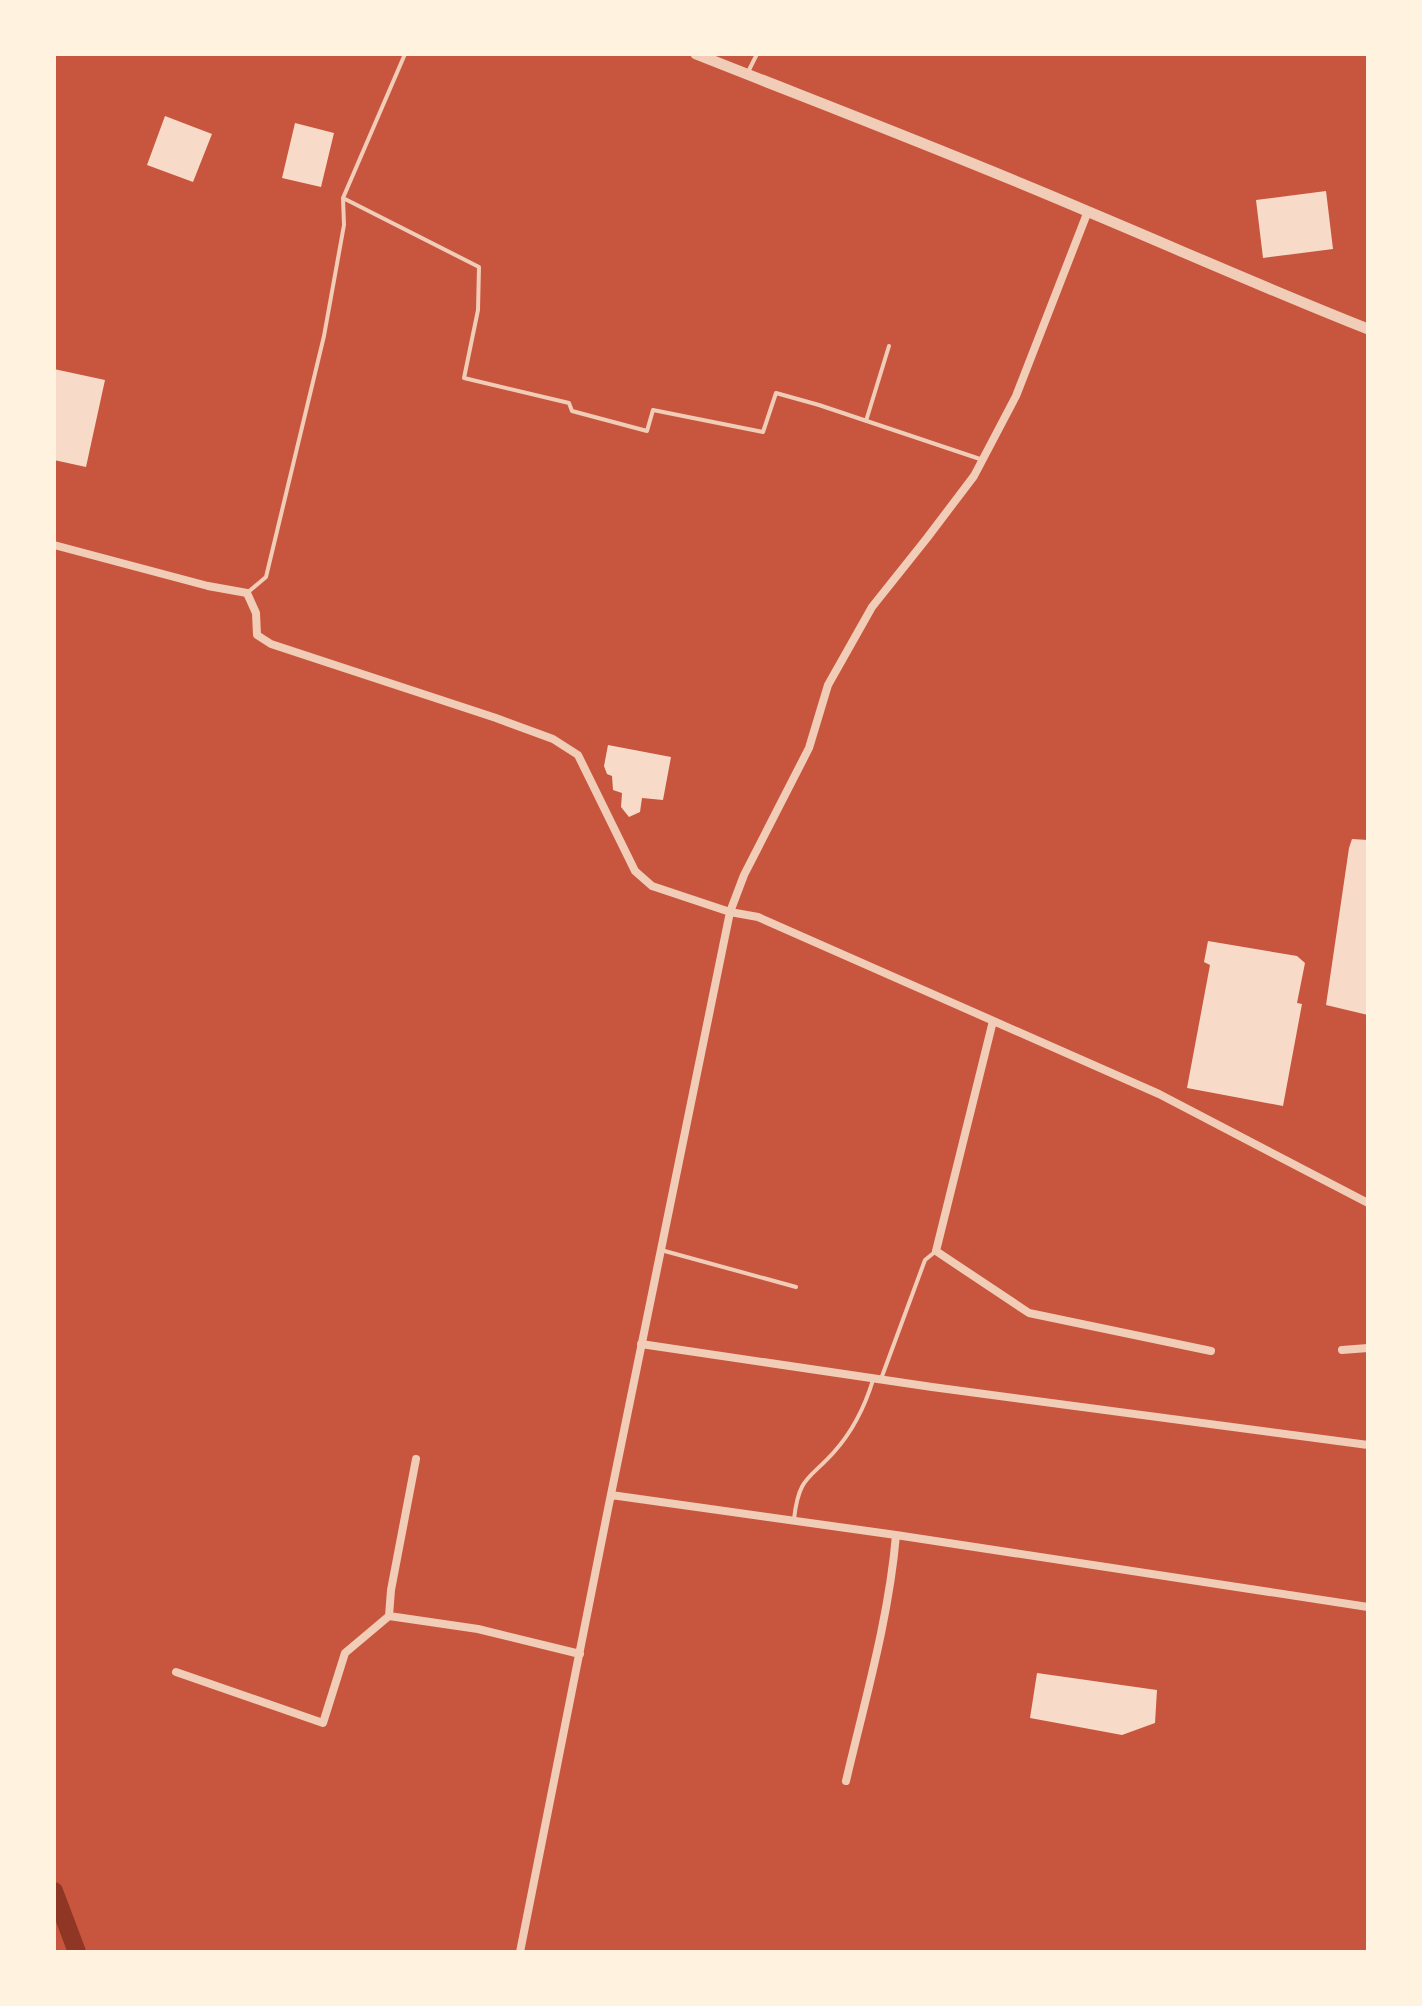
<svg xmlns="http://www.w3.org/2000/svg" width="1422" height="2006" viewBox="0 0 1422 2006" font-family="Manrope,sans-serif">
<rect width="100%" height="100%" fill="#c8553d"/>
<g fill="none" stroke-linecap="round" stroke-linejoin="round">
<!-- canal -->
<path stroke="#8f3625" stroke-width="18" d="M54 1891 77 1952"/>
</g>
<!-- building -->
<path fill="#f7dbc8" d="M165 116 212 134 193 182 147 165Z
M295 123 334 133 321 187 282 178Z
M1326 191 1333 249 1263 258 1256 200Z
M54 369 105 380 86 467 54 460Z
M608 745 671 757 663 800 642 798 640 812 629 817 621 807 622 793 613 790 612 776 607 774 604 766Z
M1352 839 1368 840V1015L1326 1005 1349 848Z
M1208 941 1297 956 1305 963 1297 1003 1302 1004 1283 1106 1187 1088 1210 965 1204 962Z
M1037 1673 1157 1690 1155 1723 1122 1735 1030 1718Z"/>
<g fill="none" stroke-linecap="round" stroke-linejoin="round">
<!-- service -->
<path stroke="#f1ccb7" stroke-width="4" d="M748 72 757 54
M343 198 479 267 478 310 464 378 569 403 572 411 647 431 653 410 763 432 776 393 819 405 980 459
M866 421 889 346
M247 593 266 577 324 336 344 225 343 198 405 54
M661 1250 796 1287
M881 1379 925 1260 936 1251
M794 1519C799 1476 809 1480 834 1452 852 1432 865 1406 873 1380"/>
<!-- minor -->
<path stroke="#f1ccb7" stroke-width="8" d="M54 545 208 586 247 593 256 613 257 635 271 644 496 718 553 739 578 755 635 871 652 886 730 912 758 917 1159 1094 1368 1203
M993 1021 936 1251 1029 1313 1211 1351
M641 1344 932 1387 1368 1445
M1342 1350 1368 1348
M611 1495 896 1535 1368 1607
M389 1616 391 1590 416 1459
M176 1672 323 1723 345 1653 389 1616 478 1629 580 1654
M846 1781C865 1700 889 1618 896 1535
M520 1952 608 1509 730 912 744 875 809 748 828 685 872 607 927 538 974 476 1016 396 1088 211"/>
<!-- tertiary -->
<path stroke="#f1ccb7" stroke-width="11" d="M696 54C827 106 959 156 1089 212 1182 251 1274 292 1368 329"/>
</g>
<!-- border -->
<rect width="1422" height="2006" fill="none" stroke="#fff3e0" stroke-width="112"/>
</svg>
